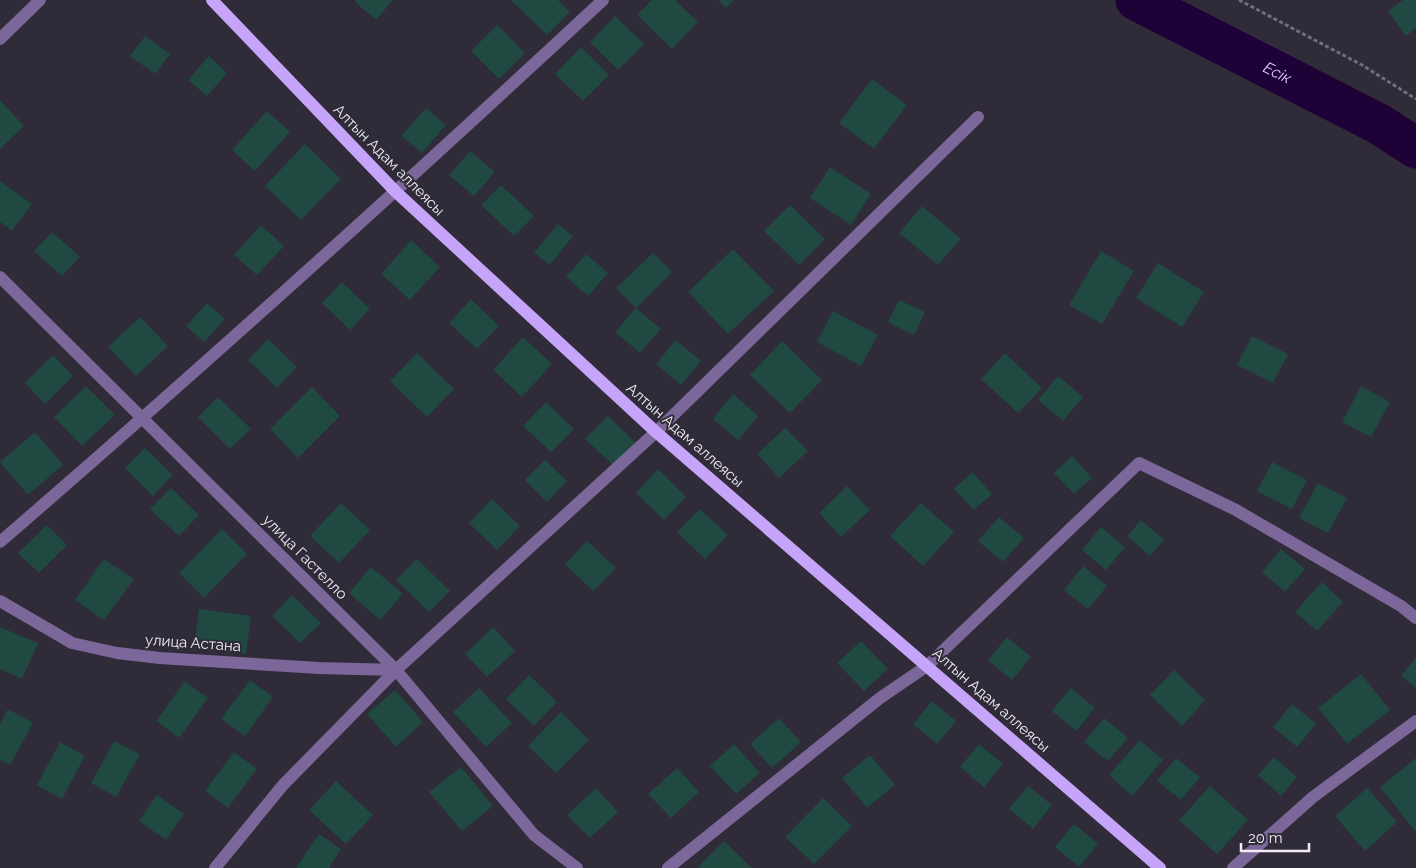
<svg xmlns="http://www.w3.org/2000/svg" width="1416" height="868" viewBox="0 0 1416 868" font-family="Raleway,sans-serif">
<rect width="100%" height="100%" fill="#302b38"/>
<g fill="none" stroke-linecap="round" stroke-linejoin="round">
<!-- river -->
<path stroke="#1d0137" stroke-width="41" id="s1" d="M1136 0 1379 124 1416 148"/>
</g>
<!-- building -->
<path fill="#1f4941" d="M356 0H393L376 20 355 2Z
M511 0H558L570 12 547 35Z
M652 0H675L698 22 672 49 637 15Z
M718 0H734L726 8Z
M1403 0H1416V28L1406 36 1388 11Z
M615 16 644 44 618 70 590 42Z
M497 25 525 53 499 79 471 51Z
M145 36 170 54 155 74 130 56Z
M581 47 609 75 583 101 555 74Z
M209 56 227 73 207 96 188 80Z
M872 79 907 105 874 149 839 123Z
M0 100 24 126 0 149Z
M426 108 446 125 422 153 401 136Z
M267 111 290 132 255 171 232 150Z
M305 144 341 179 301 220 265 186Z
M470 151 495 172 474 196 449 175Z
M830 167 871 194 851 225 810 198Z
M0 181 32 204 12 231 0 222Z
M501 185 534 216 514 236 481 205Z
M790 205 825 239 799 265 764 231Z
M922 206 961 239 938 265 899 233Z
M558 224 573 236 550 265 534 253Z
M261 225 284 246 257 275 234 255Z
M52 232 80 257 62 276 34 251Z
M411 240 440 267 410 300 381 274Z
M733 249 774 291 728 334 688 292Z
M1101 251 1134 271 1102 324 1069 305Z
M653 253 672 272 636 308 616 288Z
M586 254 608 273 588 296 566 277Z
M1158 263 1204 292 1182 327 1136 298Z
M342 282 370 309 350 330 322 303Z
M471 299 499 326 477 349 449 323Z
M899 300 925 312 914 335 888 322Z
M207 303 225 319 204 342 186 326Z
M636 308 661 329 640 353 615 332Z
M833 311 878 335 861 366 817 342Z
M140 317 168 346 136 376 108 347Z
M1252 336 1288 354 1273 383 1237 365Z
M523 337 552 364 522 397 493 370Z
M268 339 297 367 277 388 248 360Z
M676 340 701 361 681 385 656 364Z
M782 341 822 380 790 413 750 375Z
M417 353 454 389 427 417 390 381Z
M1005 353 1042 388 1018 413 981 379Z
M53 355 73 376 45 404 25 383Z
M1058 376 1083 397 1063 421 1038 400Z
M86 386 115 415 82 446 54 417Z
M1361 386 1390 402 1371 437 1342 422Z
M312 387 340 416 298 458 270 429Z
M733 394 758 416 738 440 713 419Z
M218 397 251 429 230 449 198 417Z
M546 402 574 429 551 452 523 426Z
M608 416 636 443 614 466 585 439Z
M785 428 808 451 779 478 757 454Z
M35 432 63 465 28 495 0 462Z
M145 448 173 475 153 496 125 468Z
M1072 456 1092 478 1074 494 1054 473Z
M545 460 567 481 547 502 525 480Z
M1272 462 1307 480 1292 509 1257 491Z
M658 469 686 497 664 520 636 493Z
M972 472 992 494 974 510 954 489Z
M1318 483 1347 498 1328 533 1299 518Z
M847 486 870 510 841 537 819 513Z
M171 488 199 515 179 536 150 509Z
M492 499 520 526 497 550 469 523Z
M341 503 370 530 339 563 310 536Z
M921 503 954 532 923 566 890 536Z
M700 509 728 535 705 559 677 532Z
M999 517 1024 538 1003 562 978 541Z
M1141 520 1164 540 1150 556 1127 536Z
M47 525 67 545 39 573 18 553Z
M1101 527 1125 547 1106 570 1082 550Z
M222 529 247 554 204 598 179 573Z
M587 541 616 568 593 591 565 564Z
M1281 549 1305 569 1285 592 1262 572Z
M104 559 134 579 104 620 75 600Z
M417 559 450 591 429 612 396 580Z
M1083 566 1107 586 1088 609 1064 590Z
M371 567 403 594 380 620 349 593Z
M1322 582 1343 602 1317 631 1295 612Z
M292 595 321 623 300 643 272 616Z
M199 609 251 616 246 654 194 648Z
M0 627 38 643 22 679 0 669Z
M493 627 515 651 487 677 465 654Z
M1007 637 1031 657 1012 680 988 660Z
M861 641 888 669 864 691 837 663Z
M1416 657V688L1401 676Z
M1174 670 1205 700 1182 726 1150 695Z
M1361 674 1390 710 1347 744 1318 708Z
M529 675 557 702 534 726 506 699Z
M250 680 273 697 245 736 221 719Z
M185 681 208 698 179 738 156 721Z
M479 688 512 723 486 747 453 712Z
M1071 688 1095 708 1076 731 1052 711Z
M395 690 423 722 396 747 367 714Z
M932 701 956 721 937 744 913 724Z
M1292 704 1316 724 1297 747 1273 727Z
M8 709 33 723 10 765 0 760V724Z
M561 712 589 740 556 773 528 746Z
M779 718 801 742 772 768 750 744Z
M1104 718 1128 738 1108 761 1084 742Z
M1140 740 1163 760 1132 796 1109 775Z
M114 741 140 754 116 797 91 783Z
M60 742 85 756 62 799 37 785Z
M734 744 760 773 736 794 710 766Z
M979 744 1003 764 984 787 960 767Z
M234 752 257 769 228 808 205 791Z
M870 755 895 785 867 808 842 778Z
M1274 757 1297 777 1281 796 1258 775Z
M1176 758 1200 777 1181 800 1157 781Z
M1416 758V830L1415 831 1380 787Z
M461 767 493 806 462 831 429 792Z
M677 768 699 792 671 818 648 794Z
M336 781 373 815 346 844 309 810Z
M1028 786 1052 805 1033 829 1009 809Z
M1210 786 1248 820 1217 854 1179 820Z
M596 788 618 812 590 838 567 815Z
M1367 788 1397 822 1365 851 1335 816Z
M157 795 184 814 166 840 139 821Z
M823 798 852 826 814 864 785 837Z
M1074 824 1098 844 1079 867 1055 847Z
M319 834 341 849 329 868H296Z
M724 841 752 868H699L698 867Z"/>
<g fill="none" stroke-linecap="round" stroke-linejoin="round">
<!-- path -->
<path stroke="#726e79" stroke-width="3" stroke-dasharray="4 2.5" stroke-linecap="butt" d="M1239 0 1362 65 1416 99"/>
<!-- minor -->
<path stroke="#7c679b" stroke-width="12" d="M0 39 40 0
M0 277 396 670 534 835 577 868
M0 542C205 365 405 184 603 0
M0 601 72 643 117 653 160 658 319 668 396 670
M215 868 283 785 396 670 656 432 978 117
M668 868 880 698 927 666 1139 463 1236 510 1401 606 1416 618
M1233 868 1313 797 1416 721"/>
<!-- primary -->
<path stroke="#c6a4f9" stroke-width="12" d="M212 0 396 192 656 432 1160 868"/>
</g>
<g text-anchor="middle" stroke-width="4" stroke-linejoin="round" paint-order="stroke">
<!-- street labels -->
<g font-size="15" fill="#efecf4" stroke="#302b38">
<text transform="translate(389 160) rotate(45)" y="5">Алтын Адам аллеясы</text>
<text transform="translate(685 435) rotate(41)" y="5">Алтын Адам аллеясы</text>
<text transform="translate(305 557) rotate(45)" y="5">улица Гастелло</text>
<text transform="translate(193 643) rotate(4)" y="5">улица Астана</text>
<text transform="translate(991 700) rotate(41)" y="5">Алтын Адам аллеясы</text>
</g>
<!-- water labels -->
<g font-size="16" font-style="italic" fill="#dfcffa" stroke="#302b38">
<text dy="6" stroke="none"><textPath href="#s1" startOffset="159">Есік</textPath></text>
</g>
</g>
<!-- scale -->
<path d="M1241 843v8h68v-8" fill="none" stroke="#efecf4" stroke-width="2.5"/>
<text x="1248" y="843" font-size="15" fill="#efecf4" stroke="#302b38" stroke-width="4" paint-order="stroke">20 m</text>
</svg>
